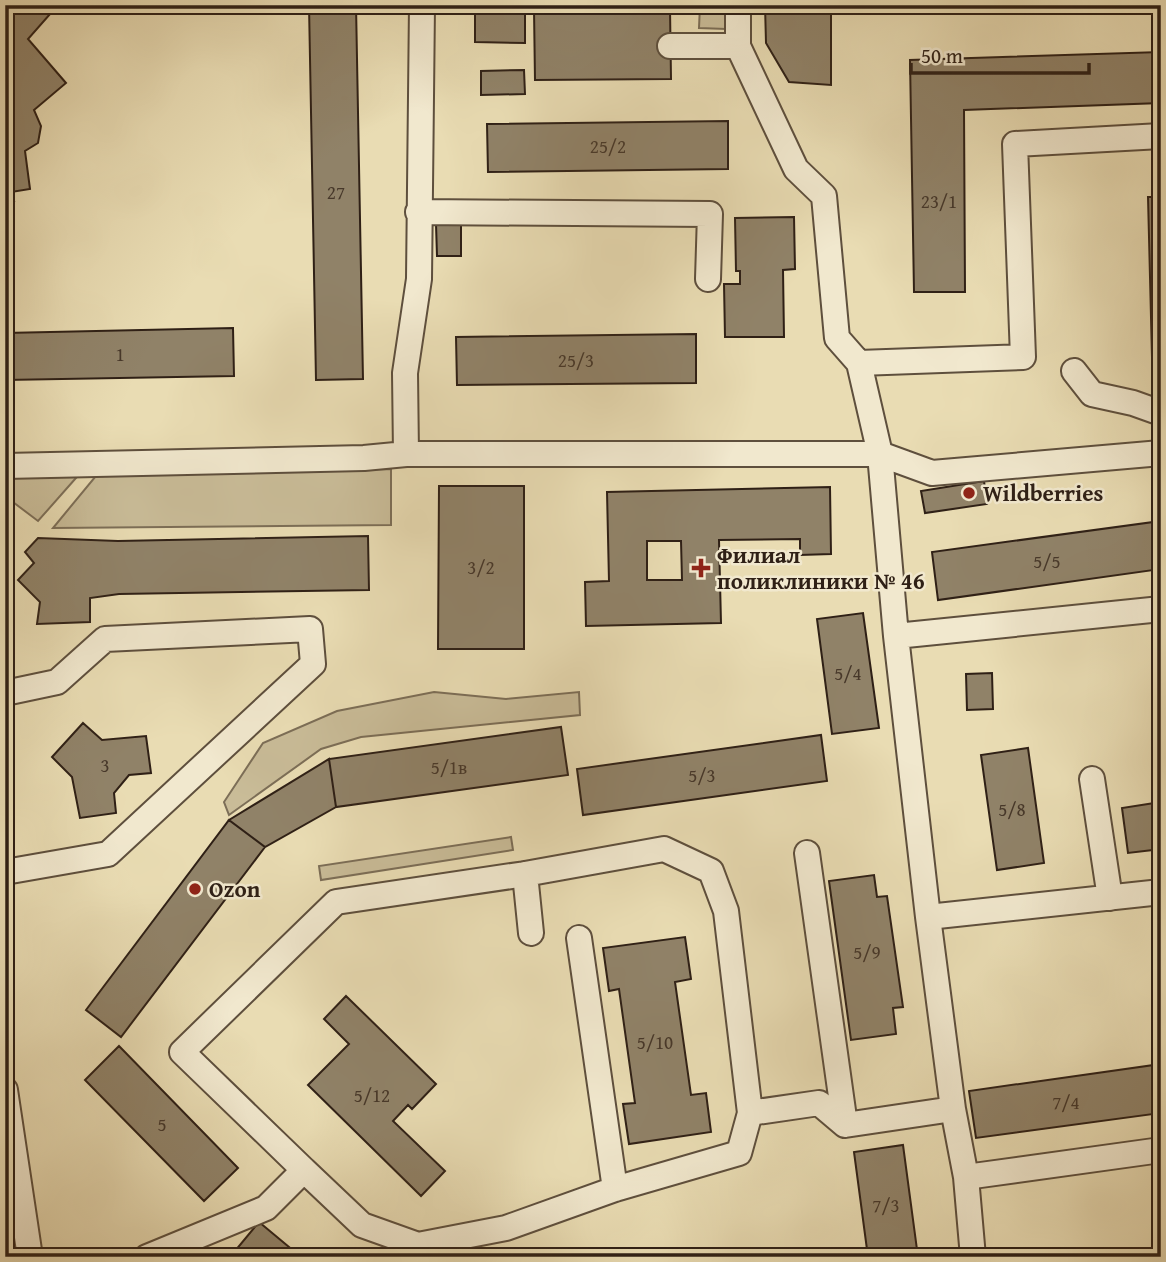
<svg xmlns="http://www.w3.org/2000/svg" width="1166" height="1262" viewBox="0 0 1166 1262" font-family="'Gentium Book Plus',serif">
<rect width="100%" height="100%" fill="#e9dcb3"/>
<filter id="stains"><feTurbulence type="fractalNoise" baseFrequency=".00286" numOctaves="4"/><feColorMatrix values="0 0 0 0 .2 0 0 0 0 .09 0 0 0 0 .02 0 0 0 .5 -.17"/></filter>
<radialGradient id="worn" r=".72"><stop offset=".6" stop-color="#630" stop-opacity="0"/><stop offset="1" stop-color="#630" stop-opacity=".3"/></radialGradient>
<!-- green -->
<path fill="#c9bc98" stroke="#7c6e57" stroke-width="2" d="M700 5H726V29L699 28Z
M391 469V525L53 528 100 471Z
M83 470 38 521 5 496V472Z
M434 692 506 699 579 692 580 715 361 737 321 749 229 815 224 802 263 743 337 711Z
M511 837 513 850 321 880 319 866Z"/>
<!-- building -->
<path fill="#908268" stroke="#2f2016" stroke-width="2" fill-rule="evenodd" d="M5 5H58L28 39 66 83 34 110 41 126 38 143 25 151 30 189 11 192 14 201 5 202Z
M309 5H356L363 379 316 380Z
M475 5H525V43L475 42Z
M765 5H831V85L789 82 766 43Z
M670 8 671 79 535 80 534 9Z
M1161 52V103L964 110 965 292H914L910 60Z
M524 70 525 94 481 95V71Z
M728 121V169L488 172 487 124Z
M1148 197H1161V357H1152Z
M794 217 795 269 783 270 784 337H725L724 284H740V271H736L735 218Z
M436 224H461V256H437Z
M233 328 234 376 5 380V333Z
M696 334V383L457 385 456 337Z
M984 481 987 504 925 513 921 491Z
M439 486H524V649H438Z
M830 487 831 554 800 555V539L719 540 721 623 586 626 585 582 609 581 607 492ZM647 541H681L682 580H647Z
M1161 521V569L938 600 932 552Z
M368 536 369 590 119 594 90 598V622L37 624 40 602 18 580 34 563 25 552 38 538 118 541Z
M863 613 879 728 832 734 817 619Z
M992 673 993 709 967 710 966 674Z
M83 723 102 740 146 736 151 773 129 775 114 793 116 813 80 818 72 777 52 757Z
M561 727 568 775 336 807 329 759Z
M821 735 827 781 583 815 577 769Z
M1028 748 1044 863 997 870 981 755Z
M329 759 336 807 265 847 229 820Z
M1161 802V849L1128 853 1122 808Z
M229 820 265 847 121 1037 86 1010Z
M874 875 877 897 887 896 903 1007 893 1008 896 1034 851 1040 829 881Z
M685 937 691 979 675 982 691 1095 706 1093 711 1132 629 1144 623 1104 635 1103 619 989 609 991 603 948Z
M346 996 436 1084 412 1109 408 1105 393 1121 445 1171 421 1196 308 1085 349 1044 324 1019Z
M119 1046 238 1168 204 1201 85 1080Z
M1161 1064V1113L976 1138 969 1091Z
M903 1145 918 1257H868L854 1152Z
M259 1222 301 1257H230Z"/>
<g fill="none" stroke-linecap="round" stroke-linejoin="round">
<defs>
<path id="minor" d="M738 5V46L796 169 824 196 837 338 859 363 880 454 896 636 928 917 953 1109 966 1177 973 1257
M670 46H738
M418 212 710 214 708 279
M859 363 1023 357 1015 144 1161 136
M1074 371 1092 394 1133 403 1161 413
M406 454 405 373 419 279 422 5
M5 466 364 458 406 454H880L932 473 1161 453
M896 636 1161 609
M5 693 57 682 105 639 310 629 313 664 108 854 5 872
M1092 779 1110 898
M807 853 845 1125
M525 874 531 933
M928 917 1161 892
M579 938 615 1189
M5 1090 30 1257
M304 1170 182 1052 336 902 525 874 664 849 711 871 726 911 750 1113
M966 1177 1161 1150
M147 1257 266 1208 304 1170 362 1225 418 1245 506 1228 615 1189 739 1153 750 1113 819 1103 845 1125 953 1109"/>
</defs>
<!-- minor casing -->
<use href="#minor" stroke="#5e4f3d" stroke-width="28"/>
<!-- minor -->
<use href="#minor" stroke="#f1e8ce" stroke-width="24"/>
</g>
<!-- markers -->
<g fill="#8f2418" stroke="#f1e8ce" stroke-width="2.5">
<circle cx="969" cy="493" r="7"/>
<path d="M697.5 557.5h7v7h7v7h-7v7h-7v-7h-7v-7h7z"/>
<circle cx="195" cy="889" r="7"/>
</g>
<g text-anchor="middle" stroke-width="5" stroke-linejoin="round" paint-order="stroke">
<!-- number labels -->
<g font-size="19" fill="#47382a">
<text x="608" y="153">25/2</text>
<text x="336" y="199">27</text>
<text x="939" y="208">23/1</text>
<text x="120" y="361">1</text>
<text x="576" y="367">25/3</text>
<text x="1047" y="568">5/5</text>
<text x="481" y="574">3/2</text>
<text x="848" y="680">5/4</text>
<text x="105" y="772">3</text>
<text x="449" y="774">5/1в</text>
<text x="702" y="782">5/3</text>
<text x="1012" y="816">5/8</text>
<text x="867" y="959">5/9</text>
<text x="655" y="1049">5/10</text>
<text x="372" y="1102">5/12</text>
<text x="1066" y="1109">7/4</text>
<text x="162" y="1131">5</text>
<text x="886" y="1212">7/3</text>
</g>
<!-- poi labels -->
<g font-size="23" font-weight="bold" fill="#2f2016" stroke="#f1e8ce" text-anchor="start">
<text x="983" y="501">Wildberries</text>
<text x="717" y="563">Филиал<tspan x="717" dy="26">поликлиники № 46</tspan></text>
<text x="209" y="897">Ozon</text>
</g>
</g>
<!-- margin -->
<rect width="1166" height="1262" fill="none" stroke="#e9dcb3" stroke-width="28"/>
<rect x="7" y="7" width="1152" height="1248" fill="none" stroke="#2f2016" stroke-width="3.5"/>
<rect x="14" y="14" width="1138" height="1234" fill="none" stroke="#2f2016" stroke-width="2"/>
<!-- scale -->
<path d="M911 63v10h178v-10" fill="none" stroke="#2f2016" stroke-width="3.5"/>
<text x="921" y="63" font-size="21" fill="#2f2016" stroke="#f1e8ce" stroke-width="5" paint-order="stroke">50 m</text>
<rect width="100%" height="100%" filter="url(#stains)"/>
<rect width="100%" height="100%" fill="url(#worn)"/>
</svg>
